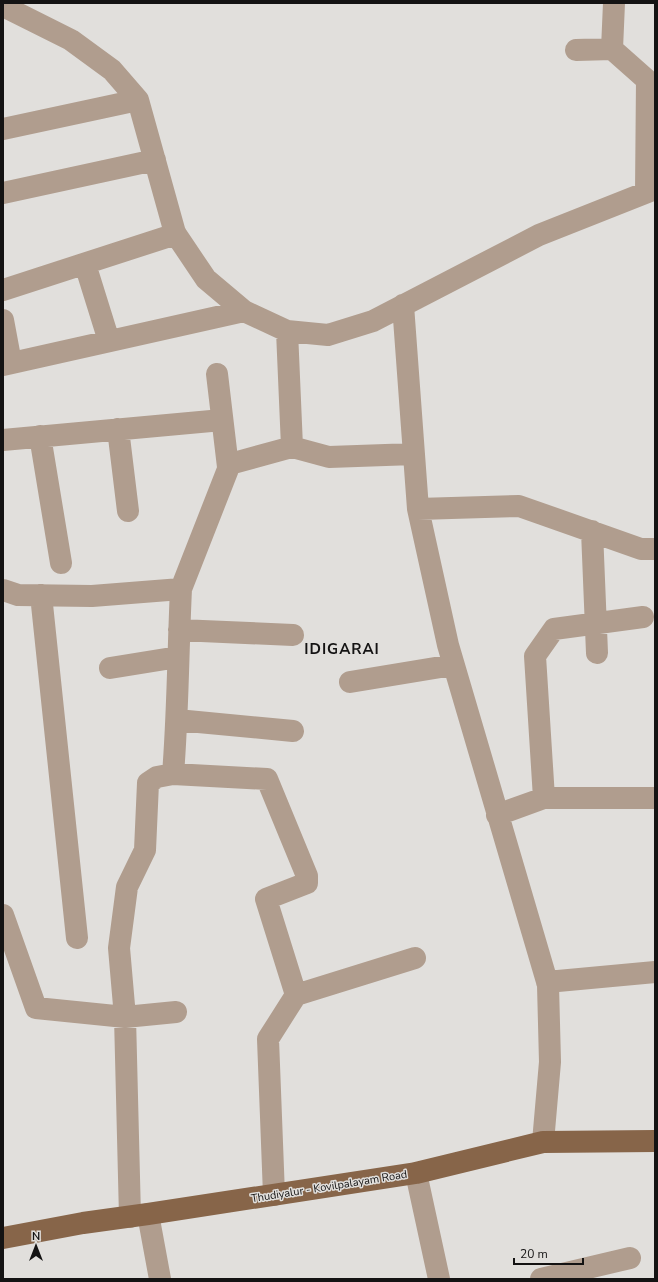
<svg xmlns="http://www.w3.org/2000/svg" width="658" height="1282" viewBox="0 0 658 1282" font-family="'Nunito Sans',sans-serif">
<rect width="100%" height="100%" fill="#e1dfdc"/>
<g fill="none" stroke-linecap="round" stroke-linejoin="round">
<!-- minor -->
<path stroke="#b09d8e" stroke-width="22" d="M614 3 612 49 647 80 646 192
M3 6 71 40 112 70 138 100 175 233 206 279 244 311 287 331 328 335 373 321 539 235 655 189
M576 50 612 49
M3 129 138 100
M3 193 155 160
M85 264 109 341
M3 290 176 234
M403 305 418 509 448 645 548 985 550 1062 543 1142
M3 320 11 363
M3 365 244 311
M217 374 228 467
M118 429 128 511
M40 436 61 563
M3 440 222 420
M292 447 329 457 414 454
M418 509 519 506 641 549H655
M592 531 597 653
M181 589C178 651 178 713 173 774L267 779 307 876V883L266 899 296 995
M3 590 18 595 92 596 181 589 230 464 292 447 287 331
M41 595 77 938
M179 630 293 635
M110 668 178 657
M350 682 453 665
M177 720 293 731
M544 798 535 656 554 629 643 617
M497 815 544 798H655
M3 915 36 1008 125 1017 176 1012
M547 982 655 972
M416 1173 439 1279
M274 1195 268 1039 296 995 415 958
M148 1214 160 1279
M130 1217 125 1017 119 948 127 887 145 850 148 783 157 777 173 774
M541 1279 630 1258"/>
<!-- major -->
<path stroke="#876549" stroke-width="22" d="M3 1238 83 1223 148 1214 416 1173 543 1142 655 1141"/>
</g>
<g text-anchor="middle" stroke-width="3" stroke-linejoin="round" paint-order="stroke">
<!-- street labels -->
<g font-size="11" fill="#141313" stroke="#e1dfdc">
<text transform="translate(329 1186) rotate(-9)" y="4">Thudiyalur - Kovilpalayam Road</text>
</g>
<!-- district labels -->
<g font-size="15" font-weight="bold" letter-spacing="1" fill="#141313" stroke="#e1dfdc">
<text x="342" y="654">IDIGARAI</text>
</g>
</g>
<!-- border -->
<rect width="658" height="1282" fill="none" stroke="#141313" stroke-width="8"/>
<!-- north arrow -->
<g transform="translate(36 1246)" stroke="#e1dfdc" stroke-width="3" paint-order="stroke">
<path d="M0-3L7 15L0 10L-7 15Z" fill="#141313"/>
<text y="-6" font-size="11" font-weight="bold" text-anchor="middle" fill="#141313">N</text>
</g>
<!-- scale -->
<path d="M514 1258v6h69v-6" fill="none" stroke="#141313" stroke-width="2"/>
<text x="520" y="1258" font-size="12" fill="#141313" stroke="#e1dfdc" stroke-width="3" paint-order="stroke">20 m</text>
</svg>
